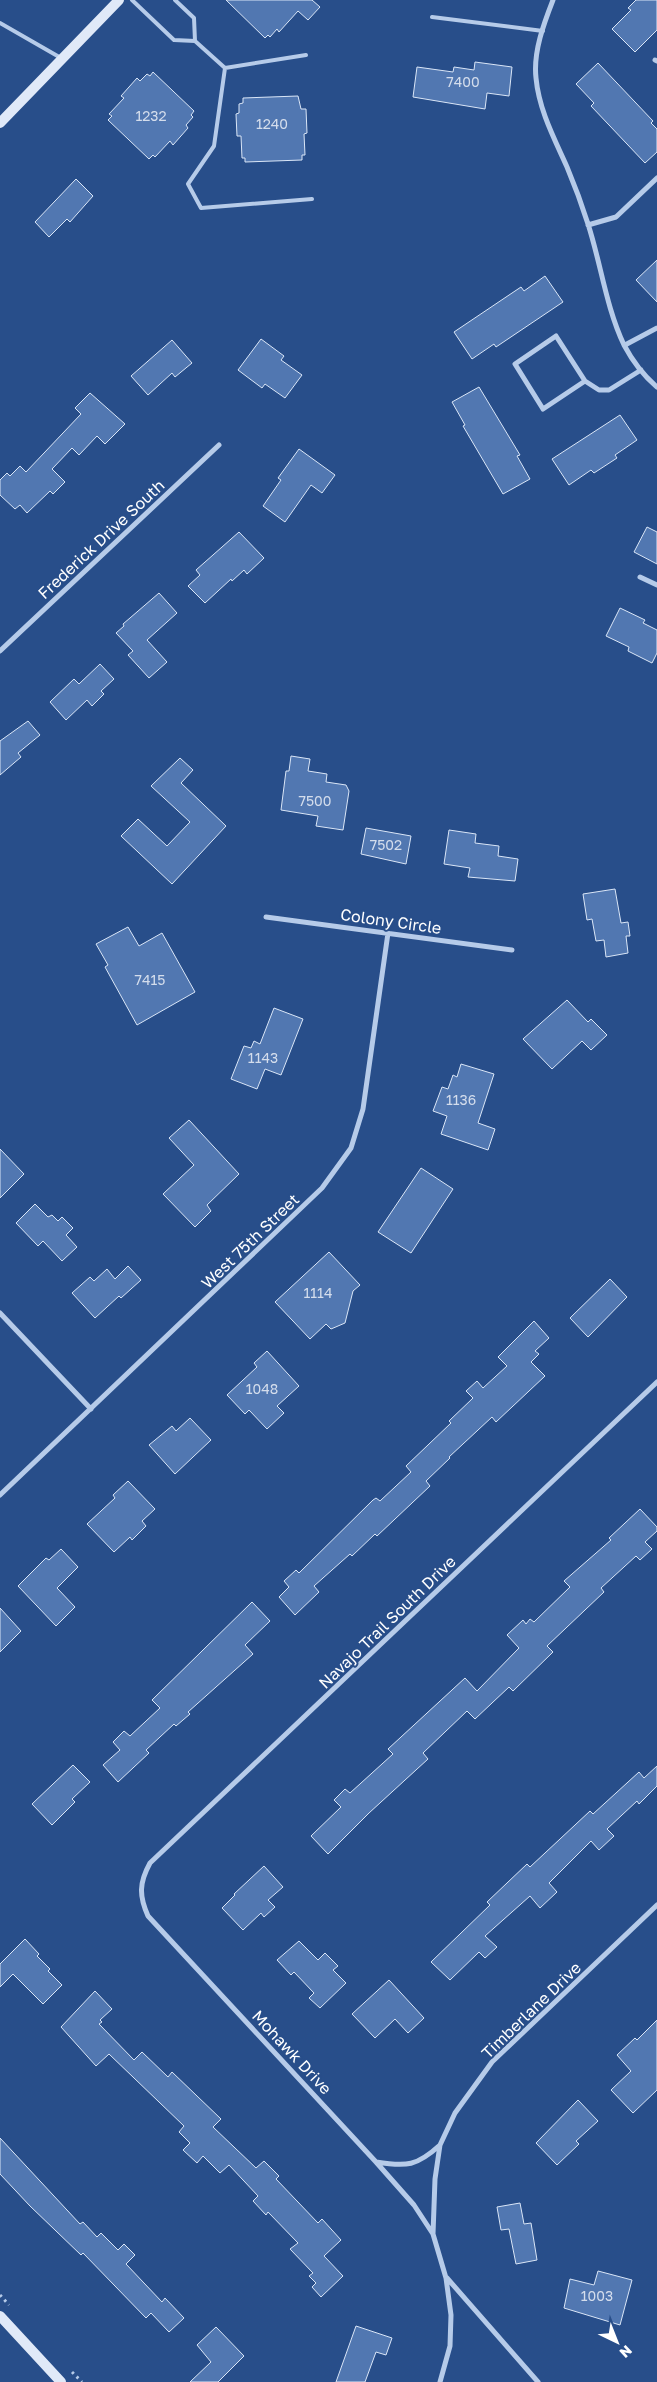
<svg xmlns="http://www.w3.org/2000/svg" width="657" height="2382" viewBox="0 0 657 2382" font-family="'Golos Text',sans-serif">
<rect width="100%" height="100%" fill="#284e8a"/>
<!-- building -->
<path fill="#5177b1" stroke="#dae6f7" d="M226 0H312L320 7 308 20 298 11 279 32 277 29 270 37 268 35 265 38Z
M636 0H657V30L635 52 612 29 631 10 628 8Z
M475 62 512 67 509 96 487 93 485 109 413 97 417 67 453 72 454 67 474 70Z
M598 63 653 121 651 123 657 129V152L645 163 591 106 594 103 576 84Z
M153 72 194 111 191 115 193 117 186 125 188 128 173 145 170 141 155 157 153 155 149 159 108 120 112 116 109 114 124 98 121 96 137 78 140 81 147 74 150 76Z
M298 96 301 109H306L307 133 304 134 305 155H302V160L245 162V158H242L241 136H237L236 114 239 113V104L243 103V98Z
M76 179 93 196 70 222 67 219 49 237 35 222Z
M657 260V302L636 280Z
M545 276 563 302 496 347 494 344 472 359 454 332 521 287 524 291Z
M261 339 284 356 281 360 302 375 285 398 265 384 262 388 238 370Z
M172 340 192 363 175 377 172 373 148 395 131 376Z
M479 387 520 455 517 456 530 479 503 494 463 426 465 425 452 402Z
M90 393 125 424 105 444 97 436 79 455 72 448 52 469 65 482 53 494 50 491 27 513 20 505 15 509 0 495V480L7 473 10 476 20 466 26 472 81 414 75 408Z
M620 415 637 440 615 455 617 458 594 473 591 470 569 485 552 459Z
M299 449 335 475 322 493 311 485 285 522 263 506 281 480 278 478Z
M647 527 657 532V564L634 552Z
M239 532 264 558 247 574 244 570 232 581 231 579 205 603 188 586 200 575 196 570Z
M159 593 177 613 147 640 167 662 149 678 128 655 133 651 116 633 124 626 123 624Z
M620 608 645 620 643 623 657 630V653L652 663 628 651 629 647 606 636Z
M100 664 114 679 101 691 104 694 92 706 87 700 66 720 50 702 74 679 79 684Z
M28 721 40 735 18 753 21 757 0 775V741Z
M291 756 310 759 308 771 327 774 326 782 346 785 349 791 343 830 316 826 318 816 281 810 286 771H289Z
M180 758 193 770 181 783 226 826 172 884 121 836 138 819 167 846 190 822 151 786Z
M366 828 411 836 406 864 361 854Z
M449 830 476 834 475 843 499 846 498 856 518 859 515 881 468 877 470 868 444 864Z
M615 889 621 923 628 922 630 936H626L628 953 606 957 604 940 596 941 592 919 587 920 583 894Z
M128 927 139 946 162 933 195 992 137 1025 105 967 108 965 96 944Z
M567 1000 588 1022 591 1019 607 1035 591 1050 582 1041 552 1069 523 1039Z
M274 1008 303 1019 281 1075 265 1069 257 1089 231 1079 244 1046 251 1048 254 1041 260 1044Z
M461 1064 494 1074 478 1123 495 1129 488 1150 441 1134 447 1116 433 1111 442 1087 448 1089 453 1075 457 1077Z
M189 1120 239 1174 207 1205 211 1211 195 1227 163 1194 194 1165 169 1138Z
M0 1149 24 1174 0 1198Z
M421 1168 453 1189 411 1253 378 1232Z
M35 1204 48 1217 52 1215 58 1221 62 1217 73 1228 66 1235 77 1247 62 1261 43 1241 38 1246 16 1223Z
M329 1252 360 1285 353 1291 345 1323 331 1329 326 1324 310 1339 275 1302Z
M128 1266 141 1280 121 1298 119 1296 95 1318 72 1293 90 1277 94 1281 107 1269 115 1279Z
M610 1279 627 1297 588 1337 570 1318Z
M534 1321 549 1338 535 1351 539 1354 531 1362 545 1376 496 1422 492 1417 449 1457 450 1458 426 1481 430 1486 377 1536 375 1534 352 1556 350 1554 314 1586 319 1592 295 1615 279 1597 289 1587 284 1581 296 1570 299 1573 373 1500 376 1498 380 1501 411 1472 406 1466 451 1423 449 1421 473 1398 466 1391 477 1381 483 1388 507 1366 498 1357Z
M267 1351 299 1386 277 1406 284 1413 267 1429 249 1410 245 1414 227 1395 257 1367 254 1363Z
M190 1418 211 1440 175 1474 149 1445 172 1426 176 1431Z
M128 1481 155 1509 142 1521 146 1526 132 1540 130 1537 114 1552 87 1524 115 1498 113 1495Z
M640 1509 657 1527V1531L645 1542 652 1549 640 1560 636 1556 601 1588 604 1592 547 1646 553 1652 513 1691 509 1687 475 1719 467 1711 423 1753 428 1759 369 1813 328 1854 311 1836 341 1807 334 1800 345 1789 350 1793 393 1754 388 1749 465 1678 477 1691 519 1648 507 1635 523 1620 526 1624 530 1619 534 1622 570 1587 564 1581 611 1540 609 1538Z
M61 1549 78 1567 57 1588 75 1607 56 1626 18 1586 46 1558 49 1560Z
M252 1602 270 1621 245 1645 253 1654 188 1712 190 1714 176 1726 174 1724 146 1750 149 1753 118 1782 103 1765 120 1750 113 1742 124 1731 130 1736 160 1708 152 1700Z
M0 1608 21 1631 0 1652Z
M73 1765 90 1782 72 1799 75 1802 52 1825 32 1804Z
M657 1766V1786L639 1804 637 1801 607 1829 614 1836 599 1850 591 1841 549 1883 557 1892 540 1908 530 1896 485 1936 497 1947 485 1958 479 1952 450 1980 431 1962 490 1905 487 1902 527 1864 530 1867 590 1811 593 1814 639 1772 644 1778Z
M264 1866 283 1887 268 1900 275 1907 264 1917 261 1913 243 1930 222 1908 235 1895 234 1894Z
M25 1939 39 1954 37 1956 50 1969 48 1971 62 1985 43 2004 13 1974 0 1987V1964Z
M299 1941 318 1960 325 1953 338 1966 333 1970 346 1983 320 2008 309 1998 314 1993 294 1972 291 1975 277 1960Z
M389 1980 424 2018 408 2033 395 2019 375 2038 352 2014Z
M95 1991 112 2009 100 2020 102 2022 99 2024 134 2060 142 2052 168 2077 172 2072 221 2119 213 2127 256 2168 264 2161 279 2176 276 2179 318 2223 322 2219 341 2240 324 2256 343 2276 321 2297 312 2287 316 2283 309 2276 313 2273 290 2249 298 2243 268 2212 266 2215 253 2201 258 2196 229 2165 220 2173 203 2156 197 2163 183 2150 190 2143 179 2132 184 2126 109 2054 96 2066 61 2027Z
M657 2020V2090L633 2113 611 2090 631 2071 617 2055 635 2038 637 2040Z
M578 2100 598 2121 576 2141 579 2144 557 2165 536 2143Z
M0 2138 80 2224 83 2222 97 2237 101 2233 118 2250 124 2244 135 2255 126 2264 162 2302 165 2298 184 2318 169 2332 151 2313 146 2318 83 2253 81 2255 30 2206 0 2174Z
M520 2203 524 2224 531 2223 537 2260 516 2264 509 2229 501 2230 497 2207Z
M598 2271 632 2280 620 2325 564 2308 570 2279 594 2285Z
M356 2326 392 2338 386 2355 376 2352 365 2382H336Z
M216 2327 244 2356 218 2382H190L211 2362 197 2345Z"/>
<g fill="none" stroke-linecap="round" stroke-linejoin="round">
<!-- path -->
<path stroke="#b6cbe9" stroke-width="3" stroke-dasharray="2.5 4" stroke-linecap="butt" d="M0 2295 9 2305
M72 2372 82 2382"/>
<!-- lane -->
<path stroke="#b6cbe9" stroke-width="4" d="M132 0 174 40 195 41 194 18 175 0
M432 17 543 31
M0 23 61 58
M195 41 225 68 306 55
M225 68 214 146 188 184 201 208 312 199"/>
<!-- street -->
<path stroke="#b6cbe9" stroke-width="5" d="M553 0C544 23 533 52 536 78 539 110 554 138 567 167 575 186 582 205 588 224 601 264 606 307 624 345 632 360 644 376 657 387
M655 60 657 61
M588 225 616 217 657 178
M556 336 585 381 543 409 515 364Z
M625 345 657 328
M585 381 599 390H609L641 370
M640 577 657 585
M0 651 219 445
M266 917 512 950
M0 1313 91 1409
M0 1495 322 1188 351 1148 363 1109 388 933
M376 2162C407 2167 417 2166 440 2145
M433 2234 414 2205 376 2162 148 1916C139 1896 139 1883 150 1863L657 1382
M447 2278 538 2382
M440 2382 450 2346 451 2315 446 2278 433 2234 435 2179 440 2145 455 2113 492 2062 657 1905"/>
<!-- secondary -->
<path stroke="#e0e9f8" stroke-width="10" d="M0 123 119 0
M0 2316 61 2382"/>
</g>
<g text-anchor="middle" stroke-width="4" stroke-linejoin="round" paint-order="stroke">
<!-- number labels -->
<g font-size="14" fill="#d4ddec">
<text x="463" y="87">7400</text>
<text x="151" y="121">1232</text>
<text x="272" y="129">1240</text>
<text x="315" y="806">7500</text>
<text x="386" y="850">7502</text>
<text x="150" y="985">7415</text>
<text x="263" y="1063">1143</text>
<text x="461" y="1105">1136</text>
<text x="318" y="1298">1114</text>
<text x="262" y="1394">1048</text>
<text x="597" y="2301">1003</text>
</g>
<!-- street labels -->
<g font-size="16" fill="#fff" stroke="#284e8a">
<text transform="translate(101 539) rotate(-43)" y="6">Frederick Drive South</text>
<text transform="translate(391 921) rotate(8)" y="6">Colony Circle</text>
<text transform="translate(250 1241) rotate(-44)" y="6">West 75th Street</text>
<text transform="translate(387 1622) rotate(-44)" y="6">Navajo Trail South Drive</text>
<text transform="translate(531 2010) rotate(-44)" y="6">Timberlane Drive</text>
<text transform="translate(292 2052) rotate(47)" y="6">Mohawk Drive</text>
</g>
</g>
<!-- north arrow -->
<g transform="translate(617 2342) rotate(137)" stroke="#284e8a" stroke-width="4" paint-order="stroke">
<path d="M0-4L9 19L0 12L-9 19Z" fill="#ffffff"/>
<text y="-8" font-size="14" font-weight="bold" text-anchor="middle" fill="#ffffff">N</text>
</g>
</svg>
